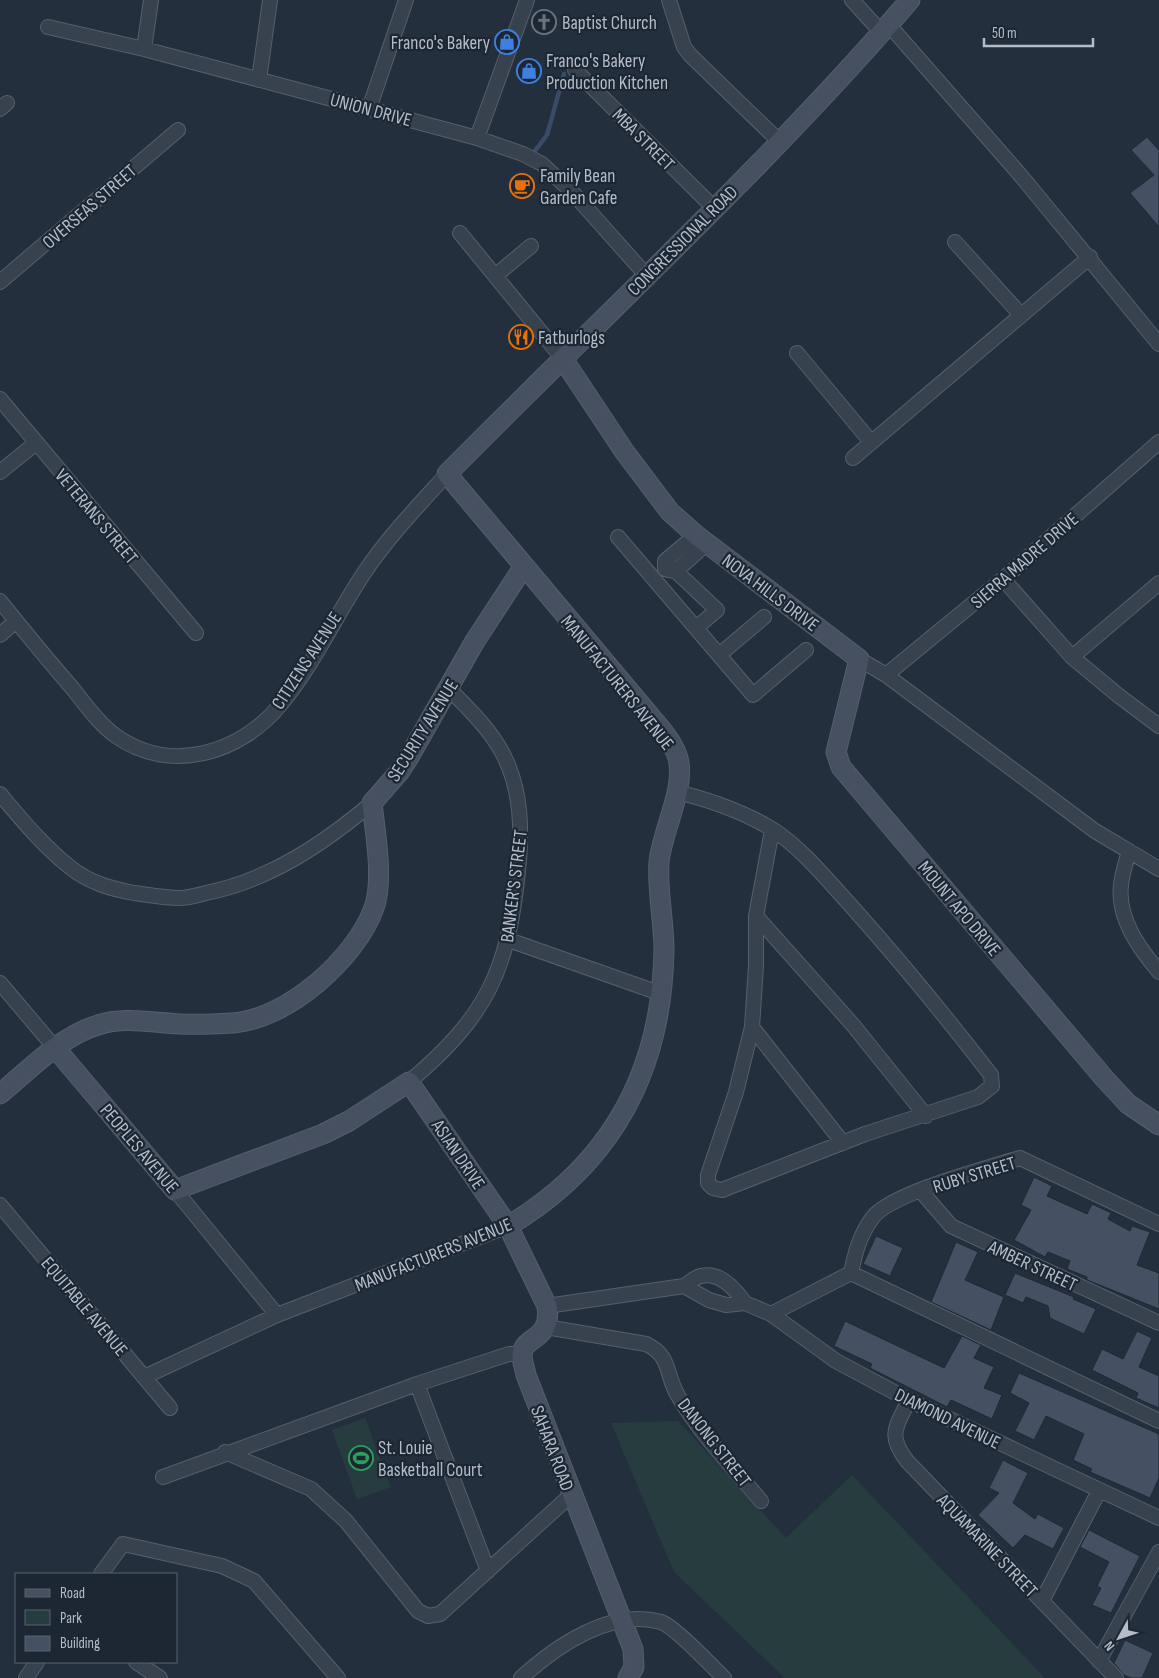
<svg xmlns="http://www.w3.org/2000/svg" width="1159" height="1678" viewBox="0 0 1159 1678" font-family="'Sofia Sans Condensed',sans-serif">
<rect width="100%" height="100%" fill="#242f3e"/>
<!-- green -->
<path fill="#263c3f" d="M365 1418 391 1487 357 1499 332 1430Z
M678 1421 786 1538 852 1475 1045 1678H785L674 1572 611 1423Z"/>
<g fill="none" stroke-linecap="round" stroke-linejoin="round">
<!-- stream -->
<path stroke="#394c67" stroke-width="4.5" d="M534 152 547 135 564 74"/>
</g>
<!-- building -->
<path fill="#455162" stroke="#1f2835" d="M1147 137 1159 150V227L1130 193 1154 175 1131 150Z
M1034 1177 1052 1186 1047 1196 1087 1214 1092 1204 1111 1213 1108 1219 1130 1231 1132 1226 1150 1232 1137 1265 1159 1273V1309L1097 1284 1087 1280V1277L1067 1269 1070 1261 1048 1252 1045 1257 1014 1240 1031 1210 1021 1205Z
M876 1236 903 1248 890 1276 863 1264Z
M956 1242 978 1252 965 1280 1004 1297 991 1330 931 1302Z
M1015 1273 1074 1297 1073 1299 1096 1309 1084 1334 1050 1318 1048 1306 1026 1297 1023 1303 1005 1295Z
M845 1321 944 1368 962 1336 981 1345 974 1358 994 1367 984 1388 1002 1395 992 1419 951 1400 947 1407 870 1368 872 1364 834 1346Z
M1137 1331 1152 1338 1139 1367 1159 1376V1408L1136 1398 1138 1393 1092 1370 1102 1349 1123 1359Z
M1019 1373 1159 1434V1478L1150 1498 1090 1472 1092 1469 1073 1460 1084 1434 1046 1416 1034 1440 1015 1431 1029 1403 1010 1393Z
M1003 1460 1028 1473 1013 1503 1035 1519 1038 1514 1064 1528 1053 1549 1025 1535 1013 1548 978 1515 999 1493 989 1488Z
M1089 1530 1140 1556 1111 1613 1092 1605 1101 1588 1097 1586 1109 1562 1080 1547Z
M1125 1640 1153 1653 1142 1678H1131L1124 1675 1114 1663Z"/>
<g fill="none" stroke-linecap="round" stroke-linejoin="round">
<defs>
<path id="street" d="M669 0 684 47 690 55 779 141
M852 0 882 33
M889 25 1022 177 1159 344
M48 27 144 49 369 109 477 138 523 154 542 164 573 193 646 275
M144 49 151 0
M575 70 714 208
M259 80 270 0
M0 109 7 103
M369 109 406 0
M477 138 527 0
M460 233 563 359
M955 242 1021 315
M495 276 531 246
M0 282 178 130
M797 353 871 442
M0 399 196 633
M853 458 1090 257
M0 472 36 443
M618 537 753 695 806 650
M665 561 717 610 696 628
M665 569V561L696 535
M668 570 676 571 707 543
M1003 579 1072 657 1119 696 1159 726
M0 601C24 631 48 660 73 689 86 705 99 724 116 736 171 775 241 753 281 704 314 664 336 615 364 573 388 537 418 506 447 474
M0 635 16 621
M719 655 764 617
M1072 657 1159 583
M859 659 886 675 1095 831 1159 869
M886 675 1003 579 1159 442
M677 792C710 800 742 811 772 829 803 849 828 881 853 908 901 962 947 1018 991 1075L992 1086 978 1097 865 1134 722 1190 713 1188 708 1183V1175L736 1092 752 1027 756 966V916L772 830
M0 794C22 820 44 847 71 868 90 883 112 889 134 893 149 895 165 898 180 898 189 898 198 895 206 893 270 880 323 844 372 803
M1129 851C1126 862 1122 874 1121 885 1117 918 1139 948 1159 972
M756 916 853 1025 926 1116
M509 940 662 994
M0 983 56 1049
M752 1027 843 1143
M409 1082C487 1016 508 971 518 871 522 832 522 792 504 756 491 730 469 709 449 689
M175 1190 277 1315
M920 1190 951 1226 1159 1323
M0 1205 170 1408
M851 1273C855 1253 860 1234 873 1217 892 1193 988 1168 1020 1158L1159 1224
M684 1286 709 1300 726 1305 745 1303 771 1314 836 1361 909 1400 1159 1518
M547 1306 684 1286C689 1283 695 1277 701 1276 720 1271 736 1290 745 1303
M771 1314 851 1273 1159 1421
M546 1327 646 1344C671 1356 665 1372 677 1394 699 1433 732 1466 761 1501
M144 1377 277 1315 508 1226
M417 1384 488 1571
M909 1400C896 1427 887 1435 907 1461L1116 1678
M225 1452 311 1489 346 1521 418 1611 428 1616 440 1614 571 1495
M163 1477 417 1384 509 1354H522
M101 1574 123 1544 222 1566 254 1581 338 1678
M1042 1601 1099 1491
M1099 1661 1159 1552
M136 1662 160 1678
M26 1678 37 1662
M521 1678C556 1646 611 1608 661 1622 674 1626 713 1667 724 1678"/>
<path id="secondary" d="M563 359 624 451 670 512 696 535 859 659 836 752 841 767 1104 1078 1128 1104 1159 1125
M56 1049 175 1190 323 1134 349 1121 409 1082 508 1226 547 1306C552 1342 523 1335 522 1355 522 1361 525 1369 526 1375L633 1649 634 1667 628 1678
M0 1094C29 1070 61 1036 98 1025 124 1016 153 1023 180 1024 198 1025 216 1024 233 1023 288 1019 356 958 374 908 384 880 375 831 372 803L400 771 409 757 475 641 524 566
M508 1226C612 1164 662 1070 664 950 664 921 657 891 659 862 662 831 686 788 678 758 675 747 668 738 661 729L447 474C602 317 766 167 910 0"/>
</defs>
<!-- street casing -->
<use href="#street" stroke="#565f6c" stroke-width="16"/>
<!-- secondary casing -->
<use href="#secondary" stroke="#565f6c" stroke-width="21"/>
<!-- street -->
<use href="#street" stroke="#38414e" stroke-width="14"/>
<!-- secondary -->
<use href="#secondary" stroke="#465061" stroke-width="19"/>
</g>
<!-- icons -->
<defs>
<symbol id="church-ring" viewBox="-11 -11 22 22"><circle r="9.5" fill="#1d2633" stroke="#6b7280" stroke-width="1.5"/><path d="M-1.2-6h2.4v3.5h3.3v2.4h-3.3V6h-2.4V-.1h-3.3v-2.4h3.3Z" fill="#6b7280"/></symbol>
<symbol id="shop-ring" viewBox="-11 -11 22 22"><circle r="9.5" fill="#1d2633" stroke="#3f7fe0" stroke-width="1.5"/><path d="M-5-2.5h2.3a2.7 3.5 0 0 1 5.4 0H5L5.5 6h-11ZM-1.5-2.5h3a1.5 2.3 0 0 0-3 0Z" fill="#3f7fe0"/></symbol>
<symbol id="cafe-ring" viewBox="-11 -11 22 22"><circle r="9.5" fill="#1d2633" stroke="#e8710a" stroke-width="1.5"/><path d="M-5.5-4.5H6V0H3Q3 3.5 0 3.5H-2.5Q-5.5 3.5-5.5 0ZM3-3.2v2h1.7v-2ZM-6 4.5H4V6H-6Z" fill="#e8710a"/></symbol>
<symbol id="restaurant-ring" viewBox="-11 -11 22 22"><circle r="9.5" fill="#1d2633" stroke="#e8710a" stroke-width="1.5"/><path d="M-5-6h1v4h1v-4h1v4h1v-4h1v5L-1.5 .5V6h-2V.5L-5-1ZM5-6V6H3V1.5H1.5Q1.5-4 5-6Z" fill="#e8710a"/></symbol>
<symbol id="stadium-ring" viewBox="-11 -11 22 22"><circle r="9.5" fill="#1d2633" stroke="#2e9e5b" stroke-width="1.5"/><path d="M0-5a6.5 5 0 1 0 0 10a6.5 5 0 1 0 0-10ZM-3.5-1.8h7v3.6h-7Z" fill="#2e9e5b"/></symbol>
</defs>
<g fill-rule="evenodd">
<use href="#church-ring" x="530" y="8" width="28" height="28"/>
<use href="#shop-ring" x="493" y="28" width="28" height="28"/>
<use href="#shop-ring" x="515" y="57" width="28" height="28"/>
<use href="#cafe-ring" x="508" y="172" width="28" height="28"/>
<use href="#restaurant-ring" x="507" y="323" width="28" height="28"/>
<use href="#stadium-ring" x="347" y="1444" width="28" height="28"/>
</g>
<g text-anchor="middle" stroke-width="4.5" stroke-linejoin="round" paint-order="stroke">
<!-- poi labels -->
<g font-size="19" fill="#b4bcc9" stroke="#1d2633" text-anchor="start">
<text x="562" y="29">Baptist Church</text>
<text x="490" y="49" text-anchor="end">Franco's Bakery</text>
<text x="546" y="67">Franco's Bakery<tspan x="546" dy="22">Production Kitchen</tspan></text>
<text x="540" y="182">Family Bean<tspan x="540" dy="22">Garden Cafe</tspan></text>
<text x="538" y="344">Fatburlogs</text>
<text x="378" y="1454">St. Louie<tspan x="378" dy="22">Basketball Court</tspan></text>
</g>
<!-- street labels -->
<g font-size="19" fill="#b4bcc9" stroke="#1d2633">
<text transform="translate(371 109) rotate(15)" y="7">UNION DRIVE</text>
<text transform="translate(644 139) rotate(45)" y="7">MBA STREET</text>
<text transform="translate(89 206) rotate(-41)" y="7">OVERSEAS STREET</text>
<text transform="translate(682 240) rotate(-45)" y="7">CONGRESSIONAL ROAD</text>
<text transform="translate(97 516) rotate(50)" y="7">VETERANS STREET</text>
<text transform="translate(1024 560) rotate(-41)" y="7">SIERRA MADRE DRIVE</text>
<text transform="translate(771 592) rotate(37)" y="7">NOVA HILLS DRIVE</text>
<text transform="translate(306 660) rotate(-57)" y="7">CITIZENS AVENUE</text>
<text transform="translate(618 682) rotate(51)" y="7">MANUFACTURERS AVENUE</text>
<text transform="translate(422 730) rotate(-58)" y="7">SECURITY AVENUE</text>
<text transform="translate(513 886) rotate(-83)" y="7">BANKER'S STREET</text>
<text transform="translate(960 908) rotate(50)" y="7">MOUNT APO DRIVE</text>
<text transform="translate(140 1148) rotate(50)" y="7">PEOPLES AVENUE</text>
<text transform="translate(459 1154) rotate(56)" y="7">ASIAN DRIVE</text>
<text transform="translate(974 1174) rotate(-17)" y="7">RUBY STREET</text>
<text transform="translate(433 1254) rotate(-22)" y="7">MANUFACTURERS AVENUE</text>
<text transform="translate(1033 1265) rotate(25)" y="7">AMBER STREET</text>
<text transform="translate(85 1306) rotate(50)" y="7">EQUITABLE AVENUE</text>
<text transform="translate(948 1418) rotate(26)" y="7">DIAMOND AVENUE</text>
<text transform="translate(715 1442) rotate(52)" y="7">DANONG STREET</text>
<text transform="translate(553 1448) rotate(69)" y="7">SAHARA ROAD</text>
<text transform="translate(988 1545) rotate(46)" y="7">AQUAMARINE STREET</text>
</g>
</g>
<!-- legend -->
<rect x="15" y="1573" width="162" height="90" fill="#1d2633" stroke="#59626f"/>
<rect x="25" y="1589" width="25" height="8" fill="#465061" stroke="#59626f"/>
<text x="60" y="1598" font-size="15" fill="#b4bcc9">Road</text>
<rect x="25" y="1610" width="25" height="15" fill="#263c3f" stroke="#59626f"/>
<text x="60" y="1623" font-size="15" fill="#b4bcc9">Park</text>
<rect x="25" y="1636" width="25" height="15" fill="#455162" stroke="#59626f"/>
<text x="60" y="1648" font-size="15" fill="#b4bcc9">Building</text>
<!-- north arrow -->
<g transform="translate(1119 1638) rotate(230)" stroke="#1d2633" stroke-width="4" paint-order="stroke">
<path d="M0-4L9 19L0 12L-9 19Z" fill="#b4bcc9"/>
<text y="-8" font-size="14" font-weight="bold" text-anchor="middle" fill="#b4bcc9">N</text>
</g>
<!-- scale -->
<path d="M984 38v8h109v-8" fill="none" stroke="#b4bcc9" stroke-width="2.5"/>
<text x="992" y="38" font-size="15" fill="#b4bcc9" stroke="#1d2633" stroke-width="4" paint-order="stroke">50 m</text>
</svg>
